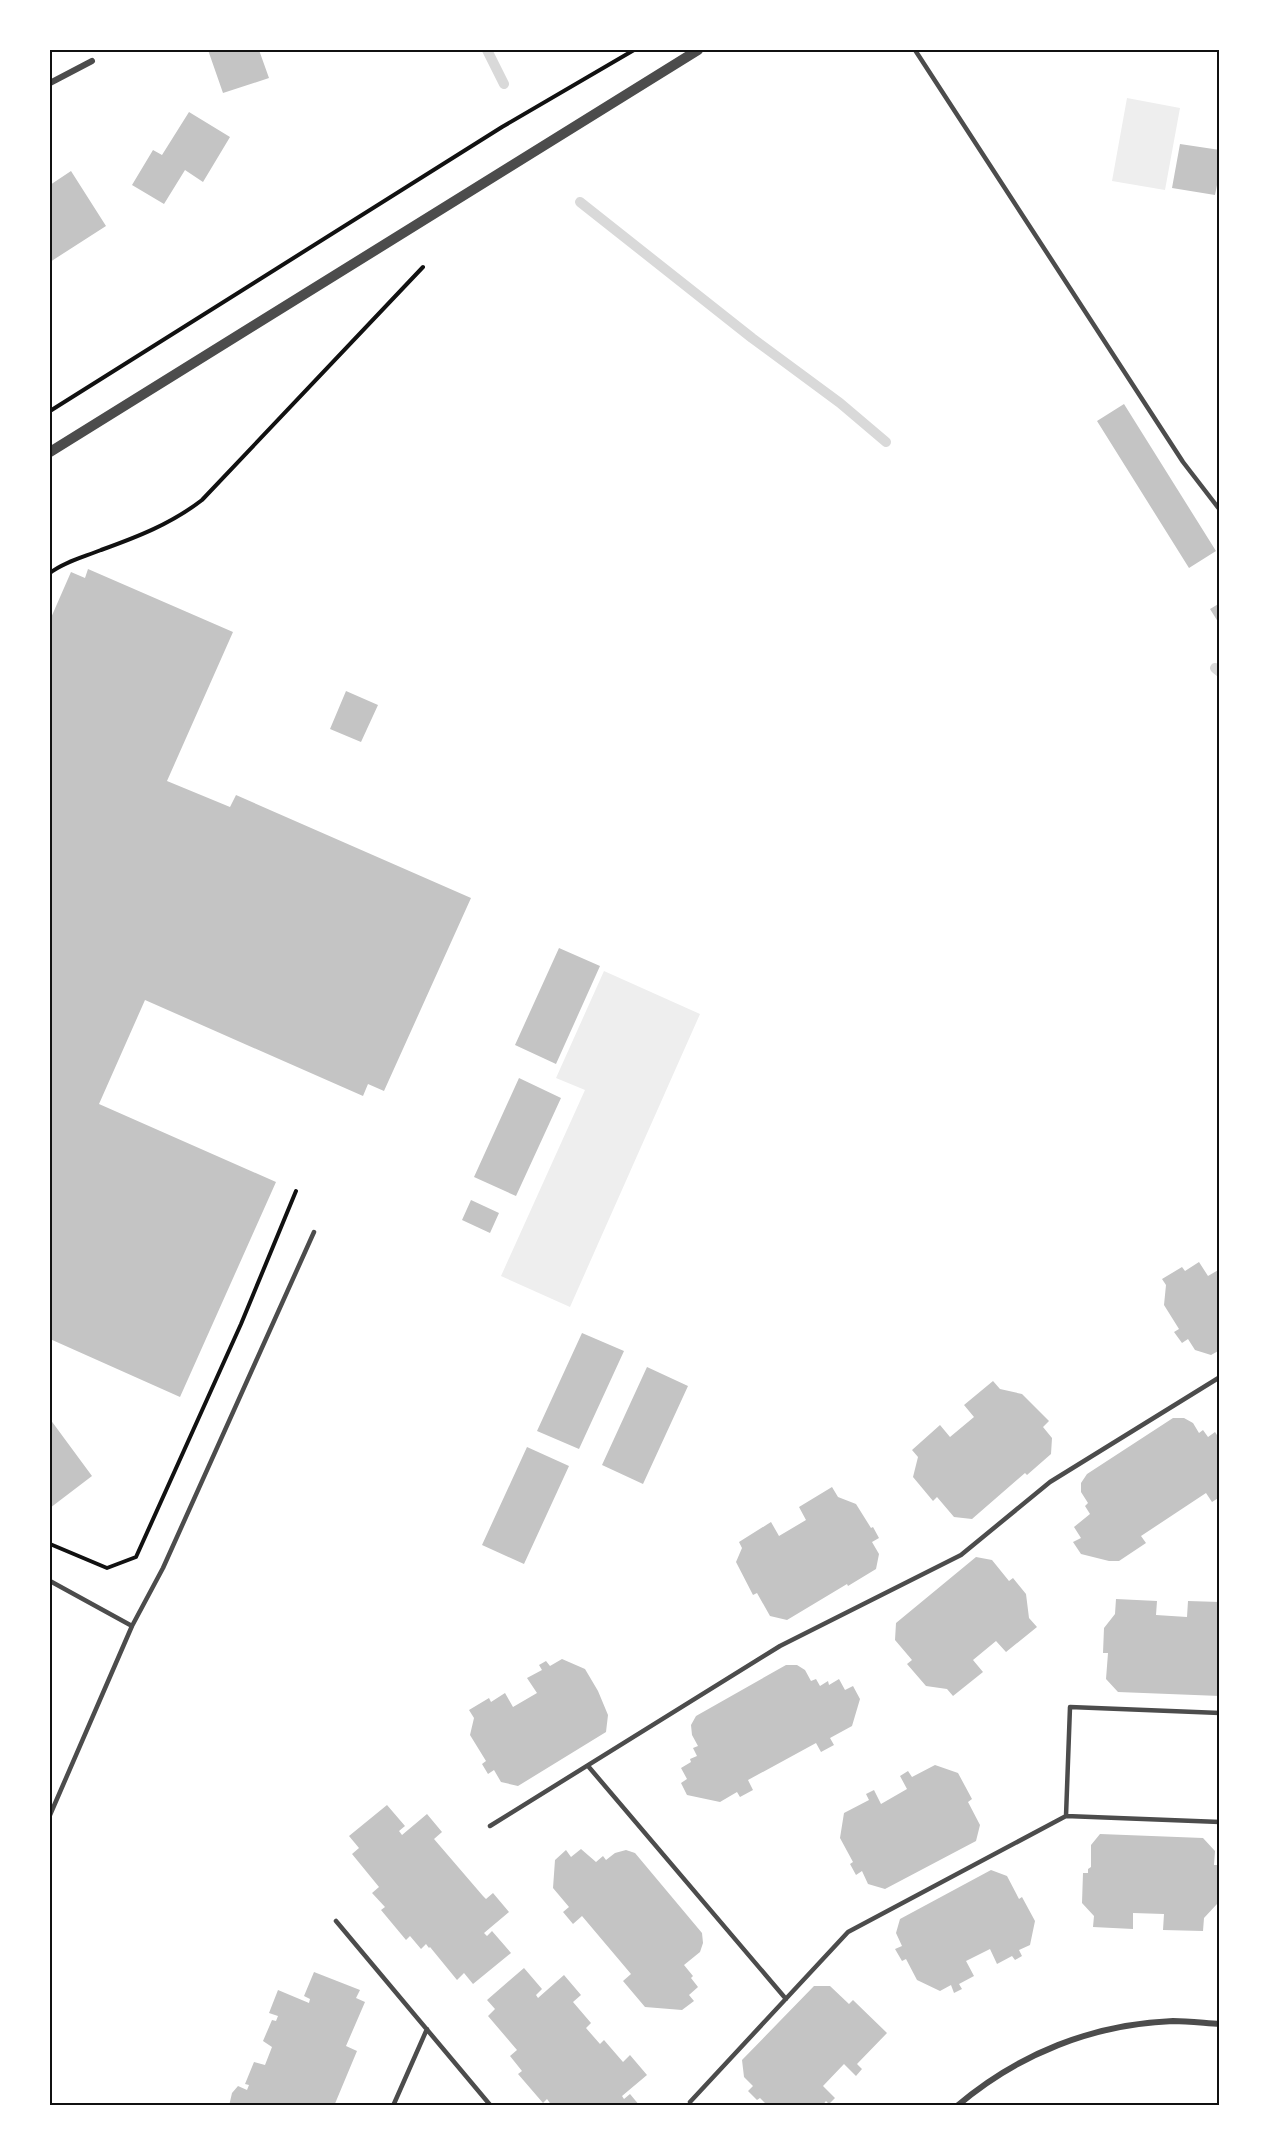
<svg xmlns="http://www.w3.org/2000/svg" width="1269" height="2155" viewBox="0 0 1269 2155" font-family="'Nunito Sans',sans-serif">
<rect width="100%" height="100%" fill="#fff"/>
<!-- green -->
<path fill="#eee" d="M1127 98 1180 108 1165 190 1112 181Z
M604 971 700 1014 570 1307 501 1276 585 1090 556 1078Z"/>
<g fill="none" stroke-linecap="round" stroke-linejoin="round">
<!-- stream -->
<path stroke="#d9d9d9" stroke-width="10" d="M487 50 504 84
M580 202 752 338 840 403 886 442
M1215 668 1220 672"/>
</g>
<!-- building -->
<path fill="#c4c4c4" d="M208 50H259L269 78 223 93Z
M189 112 230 137 203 182 185 170 164 204 132 185 153 150 162 155Z
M1180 144 1220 150V170L1215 195 1172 188Z
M71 171 106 226 50 262V185Z
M1124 404 1216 551 1189 568 1097 421Z
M88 569 233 632 167 781 230 807 236 795 471 898 384 1091 368 1084 363 1096 145 1000 99 1104 276 1182 180 1397 50 1339V620L71 572 85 578Z
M1220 603V625L1210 609Z
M346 691 378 705 361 742 330 729Z
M559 948 600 966 556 1064 515 1045Z
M519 1078 561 1098 516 1196 474 1177Z
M471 1200 499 1213 490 1233 462 1220Z
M1199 1262 1208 1276 1220 1269V1350L1211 1355 1195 1350 1188 1339 1182 1343 1174 1332 1179 1329 1164 1305 1166 1285 1162 1279 1182 1267 1185 1271Z
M582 1333 624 1351 579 1449 537 1431Z
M647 1367 688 1386 643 1484 602 1465Z
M993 1381 1000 1389 1022 1394 1049 1421 1043 1427 1052 1438 1051 1454 1027 1475 1025 1473 972 1519 954 1517 937 1497 933 1501 913 1477 918 1457 912 1450 940 1425 950 1437 974 1417 964 1405Z
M1173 1418H1184L1193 1423 1199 1433 1203 1430 1208 1437 1215 1432 1217 1435 1220 1434V1497L1212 1502 1206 1493 1141 1536 1146 1543 1119 1561H1109L1081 1554 1073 1542 1081 1538 1074 1527 1090 1514 1085 1506 1088 1503 1081 1492V1483L1087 1474Z
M50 1419 92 1476 50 1508Z
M527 1447 569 1466 524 1564 482 1545Z
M832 1487 838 1497 856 1504 871 1528 873 1527 879 1538 872 1542 879 1554 876 1569 848 1586 847 1584 787 1620 770 1616 757 1593 753 1595 736 1562 742 1548 739 1542 771 1522 779 1536 806 1520 799 1507Z
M976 1557 992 1560 1009 1581 1013 1578 1026 1594 1029 1618 1037 1627 1006 1652 996 1641 973 1660 983 1672 953 1696 947 1689 926 1686 907 1664 912 1660 895 1640 896 1623Z
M1116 1599 1157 1601 1156 1615 1187 1617 1188 1601 1220 1602V1696L1118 1692 1106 1679 1108 1653H1103L1104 1628 1115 1614Z
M562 1659 585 1669 598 1691 608 1715 606 1732 518 1786 501 1782 494 1770 488 1774 482 1764 486 1761 470 1735 474 1718 469 1710 489 1698 491 1702 505 1693 513 1707 537 1693 527 1678 542 1670 539 1665 546 1661 550 1666Z
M786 1665H797L805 1670 811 1681 816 1679 820 1686 828 1681 829 1685 839 1679 845 1690 853 1686 860 1699 852 1726 830 1738 834 1745 821 1752 816 1743 748 1780 753 1790 740 1797 737 1792 720 1802 687 1795 681 1783 687 1779 681 1768 691 1762 690 1759 697 1756 693 1748 698 1746 692 1735 691 1725 696 1716Z
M935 1765 958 1773 972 1799 968 1802 980 1825 976 1841 885 1889 868 1884 862 1871 856 1875 850 1864 853 1862 840 1838 844 1813 869 1800 866 1794 874 1790 881 1804 907 1789 900 1776 908 1771 912 1777Z
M387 1805 405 1826 399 1831 402 1835 427 1814 442 1832 434 1839 483 1896 486 1899 493 1893 509 1912 484 1933 487 1936 492 1931 511 1953 473 1984 464 1973 457 1980 430 1947 429 1948 426 1944 421 1949 410 1936 406 1940 381 1910 385 1907 372 1893 379 1887 352 1854 359 1848 349 1836Z
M1100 1834 1203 1838 1215 1851 1214 1865H1220V1878L1217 1904 1204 1918 1203 1931 1163 1930 1164 1914 1133 1913V1929L1093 1927 1094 1916 1082 1903 1083 1873H1088V1869L1091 1867V1845Z
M581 1849 596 1862 603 1856 606 1860 615 1853 626 1850 635 1853 702 1933 703 1943 700 1952 684 1965 693 1976 691 1978 698 1987 689 1995 694 2001 682 2010 645 2007 623 1981 631 1974 582 1916 573 1924 563 1912 569 1907 553 1888 555 1860 566 1850 571 1857Z
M991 1870 1007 1876 1019 1899 1022 1897 1035 1921 1030 1945 1019 1950 1022 1956 1015 1960 1012 1956 997 1964 990 1949 966 1961 974 1976 959 1984 962 1989 954 1993 951 1985 940 1991 917 1980 906 1959 902 1961 895 1949 902 1946 896 1933 900 1919Z
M524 1968 542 1989 536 1995 538 1998 564 1975 581 1995 573 2002 591 2023 586 2028 600 2044 604 2040 623 2062 630 2055 647 2075 622 2096 624 2099 630 2094 640 2106H552L547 2099 543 2103 518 2074 522 2071 510 2056 517 2050 488 2016 495 2009 487 2000Z
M314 1972 360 1990 356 1998 365 2002 346 2046 357 2051 334 2106 330 2104 329 2106H229L232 2093 238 2086 247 2090 249 2085 245 2084 254 2062 265 2065 272 2047 263 2041 272 2020 276 2021 278 2016 269 2013 278 1990 309 2003 310 1999 304 1996Z
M814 1986H830L849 2004 853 2000 887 2033 857 2064 862 2069 856 2076 844 2064 823 2086 835 2098 829 2104 826 2101 822 2106H768L760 2098 757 2100 748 2091 753 2086 744 2077 742 2060Z"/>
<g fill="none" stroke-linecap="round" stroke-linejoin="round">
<!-- path -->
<path stroke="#111" stroke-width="4" d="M50 411 502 127 634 50
M50 573C64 562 84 557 101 550 137 537 171 524 202 500L423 267
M50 1544 107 1568 136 1557 241 1324 296 1191"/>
<!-- service -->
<path stroke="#4c4c4c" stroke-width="4.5" d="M915 50 1183 462 1220 510
M50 1581 132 1626
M588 1766 786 1999
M50 1815 132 1626 163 1568 314 1232
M1066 1816 1070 1707 1220 1713
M490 1826 780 1646 961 1555 1050 1482 1220 1377
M336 1921 491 2106
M690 2102 848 1932 1066 1816 1220 1822
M393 2106 427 2029"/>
<!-- minor -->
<path stroke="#4c4c4c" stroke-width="6" d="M50 83 92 61
M957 2106C1018 2054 1093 2024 1173 2021 1188 2021 1204 2023 1220 2024"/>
<!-- tertiary -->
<path stroke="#4c4c4c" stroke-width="10" d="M50 452 698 50"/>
</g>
<!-- border -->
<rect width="1269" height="2155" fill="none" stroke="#ffffff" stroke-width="102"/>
<rect x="51" y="51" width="1167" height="2053" fill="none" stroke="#111" stroke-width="2"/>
</svg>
